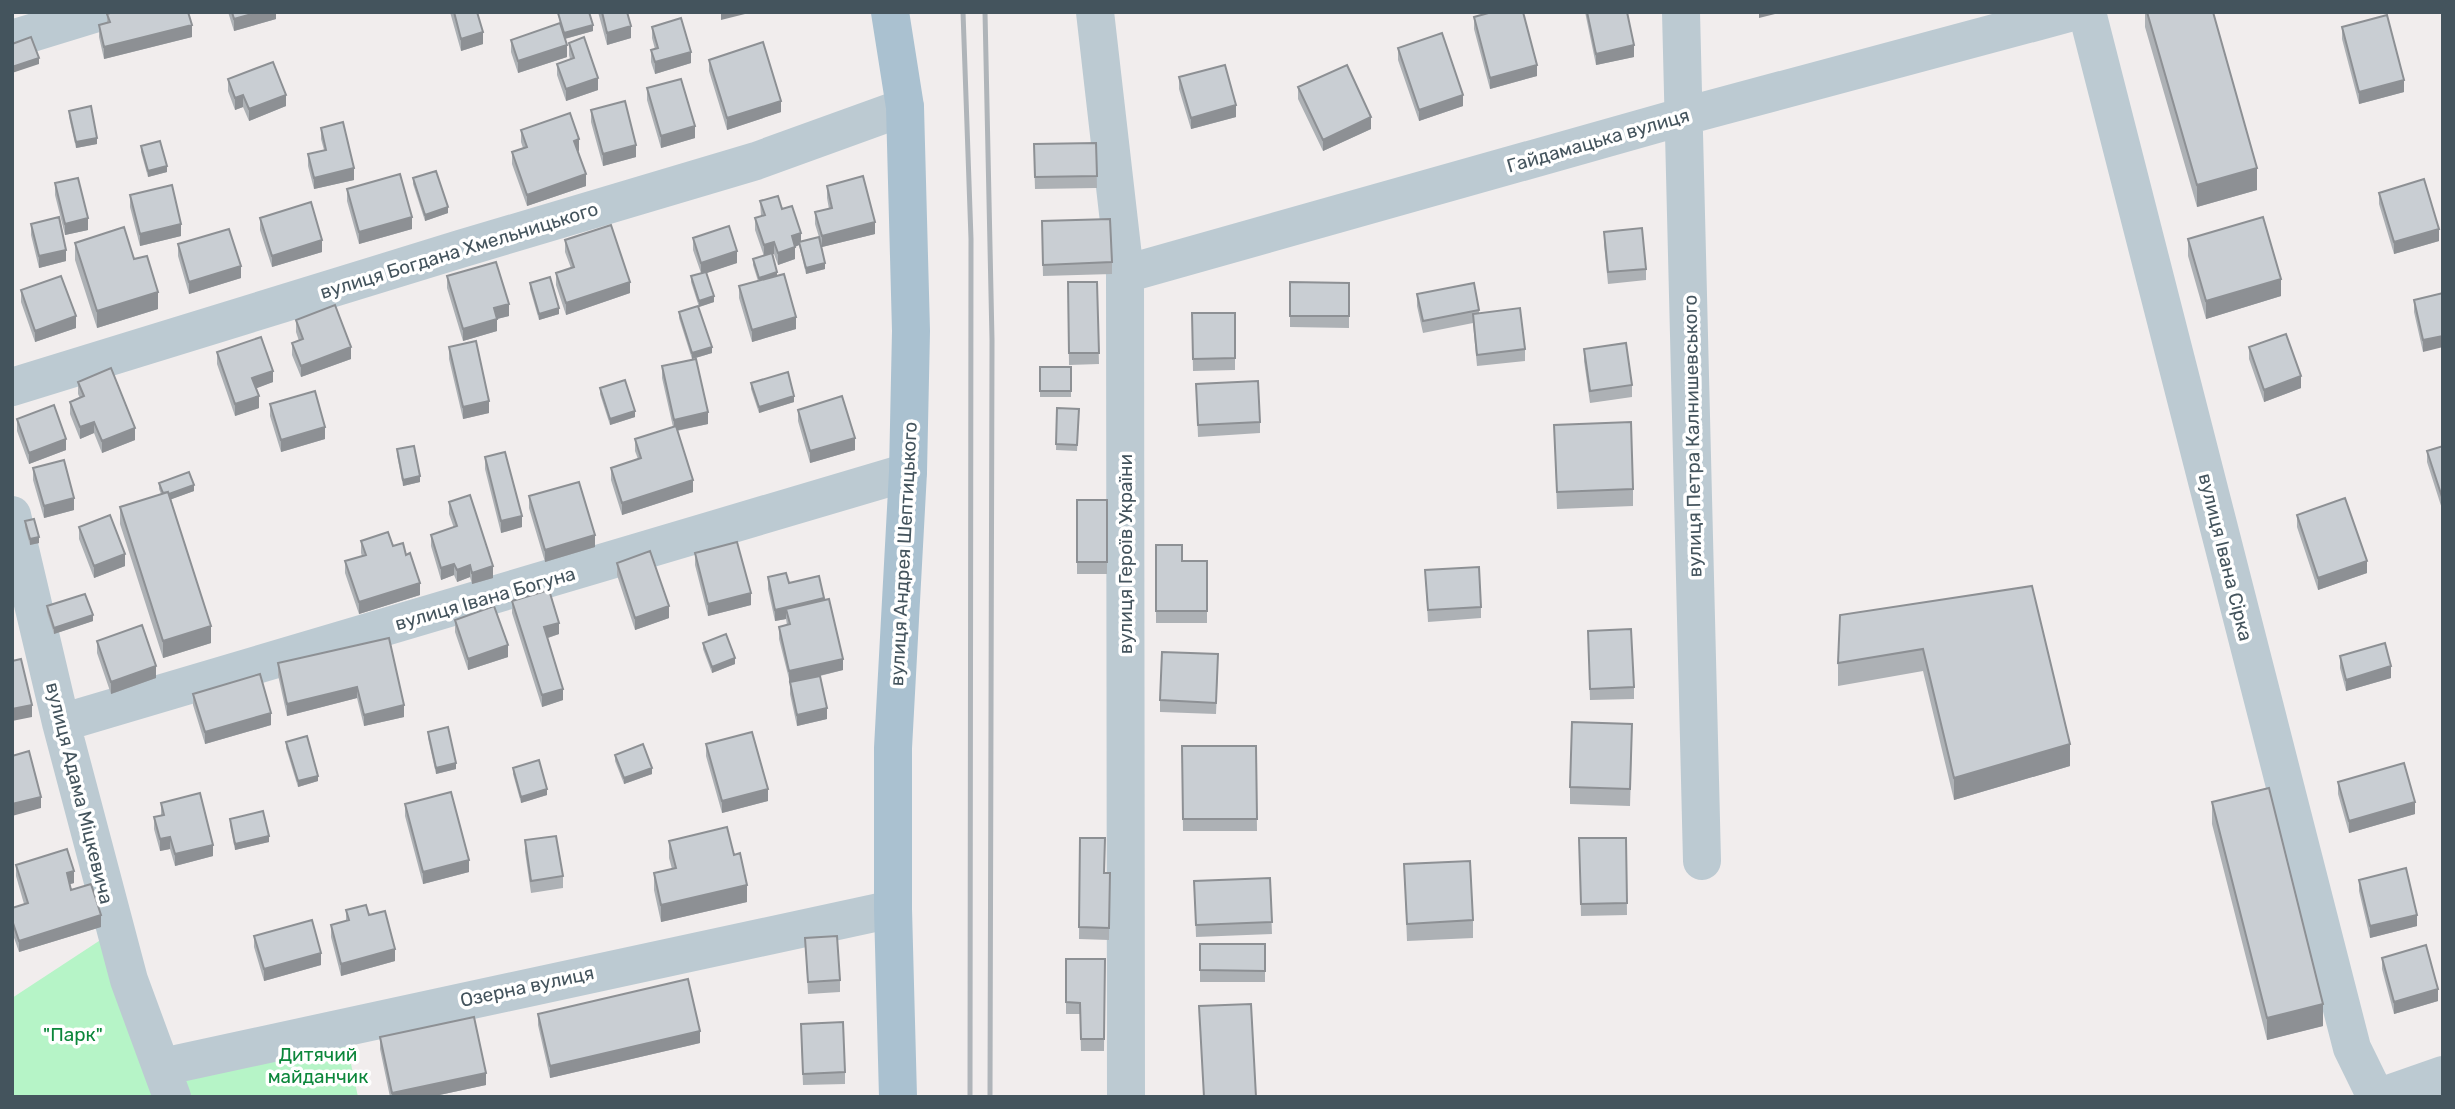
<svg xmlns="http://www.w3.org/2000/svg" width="2455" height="1109" viewBox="0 0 2455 1109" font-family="Rubik,sans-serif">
<rect width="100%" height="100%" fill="#f1eded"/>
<!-- green -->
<path fill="#b6f4c7" d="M102 939 161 1097H12V998Z
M343 1026 358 1097H172L162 1067Z"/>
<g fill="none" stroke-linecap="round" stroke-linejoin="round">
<!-- minor -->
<path stroke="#bccad2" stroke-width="38" d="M1095 12 1125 274 1126 1097
M1681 12 1702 861
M2087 12 2352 1048 2376 1097
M12 39 100 12
M1125 274 1685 116 2073 12
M12 387 460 249 756 161 905 107
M12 515 61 723 129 980 172 1097
M61 723 908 472
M162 1067 893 909
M2380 1097 2443 1075"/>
<!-- major -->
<path stroke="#aac1d0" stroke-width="38" d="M890 12 905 107 911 331 908 472 893 748V909L898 1097"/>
<!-- rail -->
<path stroke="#afb4b9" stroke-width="5" d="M963 12 971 239 970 1097
M985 12 992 340 990 1097"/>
</g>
<!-- wall -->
<path fill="#adb1b5" d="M228 12H276V19L234 31Z
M450 12H477L483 44 461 51Z
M598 12H627L631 38 607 45Z
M1585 12H1627L1634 57 1596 65Z
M2145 12H2213L2257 190 2197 207 2145 27Z
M558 13 593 31 565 39 567 57 518 73 511 52V40L560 24Z
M107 14 192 37 104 59 99 37V25L107 23Z
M1474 17 1537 76 1490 89 1474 29Z
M652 27 691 63 655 74 651 62V50L655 49 652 38Z
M2342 27 2404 92 2359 104 2342 39Z
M569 43 598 90 566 101 557 75V64L570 59 569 55Z
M1398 48 1463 106 1419 121 1398 60Z
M709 60 781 112 727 130 709 71Z
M1179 77 1236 117 1191 129 1179 89Z
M228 79 286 106 249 121 243 107 235 110 228 91Z
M1298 87 1371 129 1323 151 1298 99Z
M647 88 695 138 661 148 647 100Z
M591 110 636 157 603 166 591 122Z
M69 111 97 144 76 148 69 117Z
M321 128 354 180 314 189 308 166V154L324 150 321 139Z
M521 130 579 151H578L586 186 527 206 512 164V152L523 148 521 142Z
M1096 143 1097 188 1035 189 1034 156Z
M141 146 167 172 148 177 141 152Z
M413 178 448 213 425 221 413 184Z
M55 183 88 230 65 235 55 195Z
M827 186 875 234 822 247 815 224V212L829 209 827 198Z
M347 189 412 229 359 244 347 201Z
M2379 193 2439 241 2394 254 2379 204Z
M130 195 181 236 140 246 130 207Z
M760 201 782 209 801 242 825 269 806 274 799 245 795 247V259L778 265 774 254H772L777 275 796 329 752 342 739 298V286L758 281 753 265V259L764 256 755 230V218L761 216Z
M260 218 322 252 272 267 260 230Z
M31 224 66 261 39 268 31 235Z
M1604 232 1646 269V280L1608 284 1604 244Z
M1042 233 1112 262V274L1043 276Z
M693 238 737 263 706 273 714 302 699 307 691 282V276L701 273 693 250Z
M2188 239 2281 296 2206 319 2188 256Z
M565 240 630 293 566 315 556 285V273L571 268 565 252Z
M75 243 134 259 158 309 97 328 75 260Z
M178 244 241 278 189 294 178 256Z
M447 276 509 316 497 319V331L463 341 447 288Z
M1068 282H1097L1099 364 1069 365Z
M1290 282 1349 283V328L1290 327Z
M530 283 559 314 539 320 530 289Z
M21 290 76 328 35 342 21 302Z
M2443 293 2423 352 2414 312V300Z
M1417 294 1479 310V313L1525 349V361L1477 366 1473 323 1423 333 1417 306Z
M679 312 712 353 692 359 679 318Z
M1192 313H1235V370L1193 371Z
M296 320 351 359 301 377 292 355V343L299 341 296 332Z
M449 347 489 413 463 419 449 359Z
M2249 347 2301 388 2264 402 2249 359Z
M1584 349 1632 385V397L1590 403 1584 361Z
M217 352 273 382 256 388 259 408 235 416 217 364Z
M662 366 708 424 677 431 693 492 622 515 611 480V468L638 459 635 451V439L673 427 662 378Z
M1040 367H1071V397H1040Z
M78 382 135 440 102 453 94 433 80 439 70 414V402L80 398 78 394Z
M751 383 794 402 759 413 751 389Z
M1196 384 1260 422V433L1198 437Z
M600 388 635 417 610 425 600 394Z
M270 404 325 439 281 452 270 416Z
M1057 408 1079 409 1077 451 1056 450Z
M798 410 855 450 810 463 798 421Z
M17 419 66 450 29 464 17 431Z
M1554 425 1633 489V506L1557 509Z
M2443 446V512L2427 462V451Z
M397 449 420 482 403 486 397 455Z
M485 457 522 527 501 533 485 469Z
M33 468 74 510 44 518 33 480Z
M159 483 194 491 171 499 211 643 163 658 120 524V507L161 494 159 489Z
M529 496 595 547 545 562 529 508Z
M1077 500H1107V574H1077Z
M449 502 493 578 472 584 470 577 457 582 454 575 441 580 431 546V535L454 528 449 514Z
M2297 515 2367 573 2318 590 2297 527Z
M25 521 39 543 30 545 25 527Z
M79 527 125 566 94 578 79 539Z
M361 541 393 546 406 555 420 595 359 614 345 573V561L362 556 361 553Z
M1156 545 1182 561H1207V623H1156Z
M695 553 751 605 708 616 695 565Z
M617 563 669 618 635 630 617 575Z
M1425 570 1481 607V618L1428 622Z
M768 577 789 583 824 600 843 670 820 676 827 719 797 726 790 694V683L779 639V627L787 625 786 619 775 621 768 589Z
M2032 586 2070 766 1954 800 1923 671 1838 686V663Z
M512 601 559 634 548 638 563 700 542 707 512 613Z
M47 606 93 621 54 634 47 612Z
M455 620 508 657 468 670 455 632Z
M1588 631 1634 687V699L1590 700Z
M389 638 404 717 364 726 357 698 287 716 278 675V663Z
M97 641 156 678 111 694 97 653Z
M703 643 735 664 712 673 703 649Z
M2340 656 2391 678 2346 691 2340 668Z
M1218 666 1216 714 1160 712V700Z
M193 694 271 725 205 744 193 705Z
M428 732 456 769 436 774 428 738Z
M1632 741 1630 806 1570 804V787Z
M286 742 318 781 298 787 286 748Z
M706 744 768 801 722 813 706 756Z
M1182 746H1256L1257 831H1183Z
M615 755 652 774 624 784 615 761Z
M513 768 547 795 521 803 513 774Z
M2338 782 2415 814 2349 833 2338 794Z
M2212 802 2323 1026 2267 1040 2212 824Z
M161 803 213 856 175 866 170 849 160 851 154 829V817L161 815Z
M405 804 469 872 423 884 405 816Z
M230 819 269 842 235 850 230 825Z
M1080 838 1104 873H1110L1109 940 1079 939Z
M1579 838H1626L1627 915 1581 916Z
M525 840 563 876V888L531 893 525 852Z
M669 841 747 902 661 922 654 890V873L672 869 669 858Z
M1404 864 1473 920V938L1407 941Z
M16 865 74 883 70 884 71 890 101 927 19 952 12 932V908L24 904 16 876Z
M1270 878 1272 934 1196 937 1194 881Z
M2359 880 2417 926 2370 938 2359 891Z
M346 910 369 915 395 961 341 976 331 937V925L346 921Z
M254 936 321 965 264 981 254 947Z
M805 938 840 980V992L808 994Z
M1200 944H1265V982H1200Z
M2382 958 2438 1001 2394 1014 2382 969Z
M1066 959H1105L1104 1051H1081L1080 1014H1066Z
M538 1014 700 1043 550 1078 538 1025Z
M801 1036 845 1072V1084L803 1085Z
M380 1037 486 1085 430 1097H390L380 1049Z"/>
<!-- shaded-wall -->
<path fill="#8d9094" d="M259 12H276V19L234 31V19Z
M721 12H753L721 20Z
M1759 12H1783L1759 18Z
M192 25V37L104 59V47Z
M593 25V31L564 39V33Z
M631 26V38L607 45V33Z
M483 32V44L461 51V39Z
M567 45V57L518 73V61Z
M1634 45V57L1596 65V54Z
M691 52V63L655 74V62Z
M39 58V64L12 73V67Z
M1537 65V76L1490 89V78Z
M598 78V90L566 101V89Z
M2404 80V92L2359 104V92Z
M243 95V107L235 110V98Z
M286 95V106L249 121V109Z
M1463 95V106L1419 121V110Z
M781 101V112L727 130V118Z
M1236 105V117L1191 129V118Z
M1371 117V129L1323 151V140Z
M695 126V138L661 148V136Z
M97 138V144L76 148V142Z
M579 139V151L574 153V141Z
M636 145V157L603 166V154Z
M167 166V172L148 177V171Z
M354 168V180L314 189V178Z
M2257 168V190L2197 207V185Z
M586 174V186L527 206V195Z
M448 207V213L425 221V215Z
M412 217V229L359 244V232Z
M88 218V230L65 235V224Z
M875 222V234L822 247V236Z
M181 224V236L140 246V234Z
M2439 229V241L2394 254V242Z
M801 233V245L799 242V245L792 248V236Z
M322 240V252L272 267V256Z
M774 242V254L764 257V245Z
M795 247V259L778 265V253Z
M66 250V261L39 268V256Z
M737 251V263L701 275V263Z
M825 263V269L806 274V268Z
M241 266V278L189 294V282Z
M777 272V278L759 284V278Z
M2281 279V296L2206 319V301Z
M630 282V293L566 315V303Z
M158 292V309L97 328V311Z
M714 296V302L699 307V301Z
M509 304V316L497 319V331L463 341V329L494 308Z
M559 308V314L539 320V314Z
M76 316V328L35 342V331Z
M796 317V329L752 342V330Z
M2443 336V347L2423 352V340Z
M351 347V359L301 377V366Z
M712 347V353L692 359V353Z
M273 371V382L252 390V378Z
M2301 376V388L2264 402V390Z
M259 396V408L235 416V404Z
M794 396V402L759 413V407Z
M489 401V413L463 419V407Z
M635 411V417L610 425V419Z
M708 412V424L674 431V420Z
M94 422V433L80 439V427Z
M325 427V439L281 452V440Z
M135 428V440L102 453V441Z
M855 438V450L810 463V451Z
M66 439V450L29 464V453Z
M420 476V482L403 486V480Z
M693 480V492L622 515V503Z
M194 485V491L164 502V496Z
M74 498V510L44 518V506Z
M522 516V527L501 533V521Z
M595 535V547L545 562V550Z
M39 537V543L30 545V539Z
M125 554V566L94 578V566Z
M2367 561V573L2318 590V578Z
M454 564V575L441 580V568Z
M470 565V577L457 582V570Z
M493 566V578L472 584V573Z
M420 583V595L359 614V602Z
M751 593V605L708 616V604Z
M824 598V610L786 609V619L775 621V610Z
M669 606V618L635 630V618Z
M93 615V621L54 634V628Z
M559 623V634L544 639V627Z
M211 626V643L163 658V641Z
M508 645V657L468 670V659Z
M735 658V664L712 673V667Z
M843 659V670L789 683V671Z
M156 666V678L111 694V682Z
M2391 666V678L2346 691V680Z
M357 687V698L287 716V704Z
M563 689V700L542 707V695Z
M32 705V717L12 721V709Z
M404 705V717L364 726V715Z
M827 708V719L797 726V715Z
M271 713V725L205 744V732Z
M2070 744V766L1954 800V778Z
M456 763V769L436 774V768Z
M652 768V774L624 784V778Z
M318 776V781L298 787V781Z
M547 789V795L521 803V797Z
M768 789V801L722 813V801Z
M41 797V808L12 816V804Z
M2415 802V814L2349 833V821Z
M269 836V842L235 850V844Z
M170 837V849L160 851V839Z
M213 845V856L175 866V854Z
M469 860V872L423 884V872Z
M74 871V883L67 885V873Z
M747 885V902L661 922V905Z
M101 915V927L19 952V941Z
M2417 915V926L2370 938V926Z
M395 949V961L341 976V964Z
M321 953V965L264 981V969Z
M2438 989V1001L2394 1014V1002Z
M2323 1004V1026L2267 1040V1018Z
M700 1031V1043L550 1078V1066Z
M486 1073V1085L430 1097H392V1093Z"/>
<!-- building -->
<path fill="#c9ced3" stroke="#8d9094" stroke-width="2" d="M113 12H188L192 25 104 47 99 25 110 22 107 14Z
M232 12H259L234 19Z
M454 12H477L483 32 461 39Z
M561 12H589L593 25 564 33 558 13Z
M602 12H627L631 26 607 33Z
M1492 12H1523L1537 65 1490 78 1474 17Z
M1587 12H1627L1634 45 1596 54Z
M2147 12H2213L2257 168 2197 185Z
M2387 15 2404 80 2359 92 2342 27Z
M681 18 691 52 655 62 651 50 658 48 652 27Z
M560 23 567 45 518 61 511 40Z
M1442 33 1463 95 1419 110 1398 48Z
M31 37 39 58 12 67V44Z
M584 37 598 78 566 89 557 64 574 58 569 43Z
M763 42 781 101 727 118 709 60Z
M273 62 286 95 249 109 243 95 235 98 228 79Z
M1225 65 1236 105 1191 118 1179 77Z
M1347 65 1371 117 1323 140 1298 87Z
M681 79 695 126 661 136 647 88Z
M625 101 636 145 603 154 591 110Z
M91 106 97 138 76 142 69 111Z
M570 113 579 139 574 141 586 174 527 195 512 152 527 147 521 130Z
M343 122 354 168 314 178 308 154 326 150 321 128Z
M160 141 167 166 148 171 141 146Z
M1096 143 1097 176 1035 177 1034 144Z
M436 171 448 207 425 215 413 178Z
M400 174 412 217 359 232 347 189Z
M863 176 875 222 822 236 815 212 832 208 827 186Z
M78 178 88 218 65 224 55 183Z
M2424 179 2439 229 2394 242 2379 193Z
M172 185 181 224 140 234 130 195Z
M778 196 782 209 792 206 801 233 792 236 795 247 778 253 774 242 764 245 755 218 765 215 760 201Z
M311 202 322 240 272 256 260 218Z
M59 217 66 250 39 256 31 224Z
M2263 217 2281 279 2206 301 2188 239Z
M1110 219 1112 262 1043 265 1042 221Z
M611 225 630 282 566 303 556 273 574 267 565 240Z
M729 226 737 251 701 263 693 238Z
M124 227 134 259 147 256 158 292 97 311 75 243Z
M1642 228 1646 269 1608 272 1604 232Z
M229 229 241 266 189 282 178 244Z
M819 237 825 263 806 268 799 242Z
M772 253 777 272 759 278 753 259Z
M496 262 509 304 494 308 497 319 463 329 447 276Z
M706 272 714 296 699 301 691 276Z
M784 274 796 317 752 330 739 286Z
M61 276 76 316 35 331 21 290Z
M550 277 559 308 539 314 530 283Z
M1068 282H1097L1099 353H1069Z
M1290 282 1349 283V316H1290Z
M1474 283 1479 310 1423 321 1417 294Z
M2443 293V336L2423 340 2414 300Z
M335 305 351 347 301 366 292 343 303 339 296 320Z
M698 306 712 347 692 353 679 312Z
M1520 308 1525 349 1477 355 1473 314Z
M1192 313H1235V358L1193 359Z
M2286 334 2301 376 2264 390 2249 347Z
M261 337 273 371 252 378 259 396 235 404 217 352Z
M476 341 489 401 463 407 449 347Z
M1626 343 1632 385 1590 391 1584 349Z
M696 359 708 412 674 420 662 366Z
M1040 367H1071V391H1040Z
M111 368 135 428 102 441 94 422 80 427 70 402 84 396 78 382Z
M788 372 794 396 759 407 751 383Z
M625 380 635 411 610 419 600 388Z
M1258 381 1260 422 1198 425 1196 384Z
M315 391 325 427 281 440 270 404Z
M842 396 855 438 810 451 798 410Z
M54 405 66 439 29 453 17 419Z
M1057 408 1079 409 1077 445 1056 444Z
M1631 422 1633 489 1557 492 1554 425Z
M676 426 693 480 622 503 611 468 641 458 635 439Z
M414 446 420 476 403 480 397 449Z
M2443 446V500L2427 451Z
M505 452 522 516 501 521 485 457Z
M64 460 74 498 44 506 33 468Z
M189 472 194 485 169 494 168 492 163 493 159 483Z
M579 482 595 535 545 550 529 496Z
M168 492 211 626 163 641 120 507Z
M470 495 493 566 472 573 470 565 457 570 454 564 441 568 431 535 457 526 449 502Z
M2345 498 2367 561 2318 578 2297 515Z
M1077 500H1107V562H1077Z
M110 515 125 554 94 566 79 527Z
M34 519 39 537 30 539 25 521Z
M388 532 393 546 403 543 406 555 410 553 420 583 359 602 345 561 366 555 361 541Z
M737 542 751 593 708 604 695 553Z
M1156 545H1182V561H1207V611H1156Z
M650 551 669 606 635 618 617 563Z
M1479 567 1481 607 1428 610 1425 570Z
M786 573 789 583 819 576 824 598 775 610 768 577Z
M2032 586 2070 744 1954 778 1923 649 1838 663 1840 615Z
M549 590 559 623 544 627 563 689 542 695 512 601Z
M85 594 93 615 54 628 47 606Z
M829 599 843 659 789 671 779 627 790 624 786 609Z
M494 606 508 645 468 659 455 620Z
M142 625 156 666 111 682 97 641Z
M1631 629 1634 687 1590 689 1588 631Z
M726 634 735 658 712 667 703 643Z
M389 638 404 705 364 715 357 687 287 704 278 663Z
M2385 643 2391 666 2346 680 2340 656Z
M1162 652 1218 654 1216 703 1160 700Z
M21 659 32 705 12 709V661Z
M260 674 271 713 205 732 193 694Z
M820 676 827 708 797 715 790 682Z
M1572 722 1632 724 1630 789 1570 787Z
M448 727 456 763 436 768 428 732Z
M752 732 768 789 722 801 706 744Z
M307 736 318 776 298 781 286 742Z
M643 744 652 768 624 778 615 755Z
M1182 746H1256L1257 819H1183Z
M29 751 41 797 12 804V756Z
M539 760 547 789 521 797 513 768Z
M2404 763 2415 802 2349 821 2338 782Z
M2269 788 2323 1004 2267 1018 2212 802Z
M451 792 469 860 423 872 405 804Z
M200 793 213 845 175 854 170 837 160 839 154 817 164 815 161 803Z
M263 811 269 836 235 844 230 819Z
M727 827 734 855 740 853 747 885 661 905 654 873 676 868 669 841Z
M556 836 563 876 531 881 525 840Z
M1080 838H1105L1104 873H1110L1109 928 1079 927Z
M1579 838H1626L1627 903 1581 904Z
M67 849 74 871 67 873 71 890 91 884 101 915 19 941 12 920V908L28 903 16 865Z
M1470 861 1473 920 1407 924 1404 864Z
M2406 868 2417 915 2370 926 2359 880Z
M1270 878 1272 922 1196 925 1194 881Z
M366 905 369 915 385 911 395 949 341 964 331 925 349 920 346 910Z
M312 920 321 953 264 969 254 936Z
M837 936 840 980 808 982 805 938Z
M1200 944H1265V971L1200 970Z
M2426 945 2438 989 2394 1002 2382 958Z
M1066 959H1105L1104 1039H1081L1080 1003 1066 1002Z
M688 979 700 1031 550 1066 538 1014Z
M1251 1004 1256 1097H1204L1199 1006Z
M474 1017 486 1073 392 1093 380 1037Z
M843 1022 845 1072 803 1074 801 1024Z"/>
<g text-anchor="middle" stroke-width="7" stroke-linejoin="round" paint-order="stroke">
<!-- street labels -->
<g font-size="19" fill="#44545d" stroke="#fff">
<text transform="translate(1598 140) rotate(-16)" y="7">Гайдамацька вулиця</text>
<text transform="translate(459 250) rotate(-17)" y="7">вулиця Богдана Хмельницького</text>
<text transform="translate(1692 436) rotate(-91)" y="7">вулиця Петра Калнишевського</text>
<text transform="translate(903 554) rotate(-87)" y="7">вулиця Андрея Шептицького</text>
<text transform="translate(1125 554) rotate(-90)" y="7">вулиця Героїв України</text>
<text transform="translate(2226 557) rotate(76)" y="7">вулиця Івана Сірка</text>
<text transform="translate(485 598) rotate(-16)" y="7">вулиця Івана Богуна</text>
<text transform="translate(80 793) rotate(76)" y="7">вулиця Адама Міцкевича</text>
<text transform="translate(527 986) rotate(-12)" y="7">Озерна вулиця</text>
</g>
<!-- park labels -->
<g font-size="19" fill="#0c873b" stroke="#fff">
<text x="73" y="1041">"Парк"</text>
<text x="318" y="1061">Дитячий<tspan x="318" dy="22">майданчик</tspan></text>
</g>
</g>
<!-- border -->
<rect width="2455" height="1109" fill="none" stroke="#44545d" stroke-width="28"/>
</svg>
